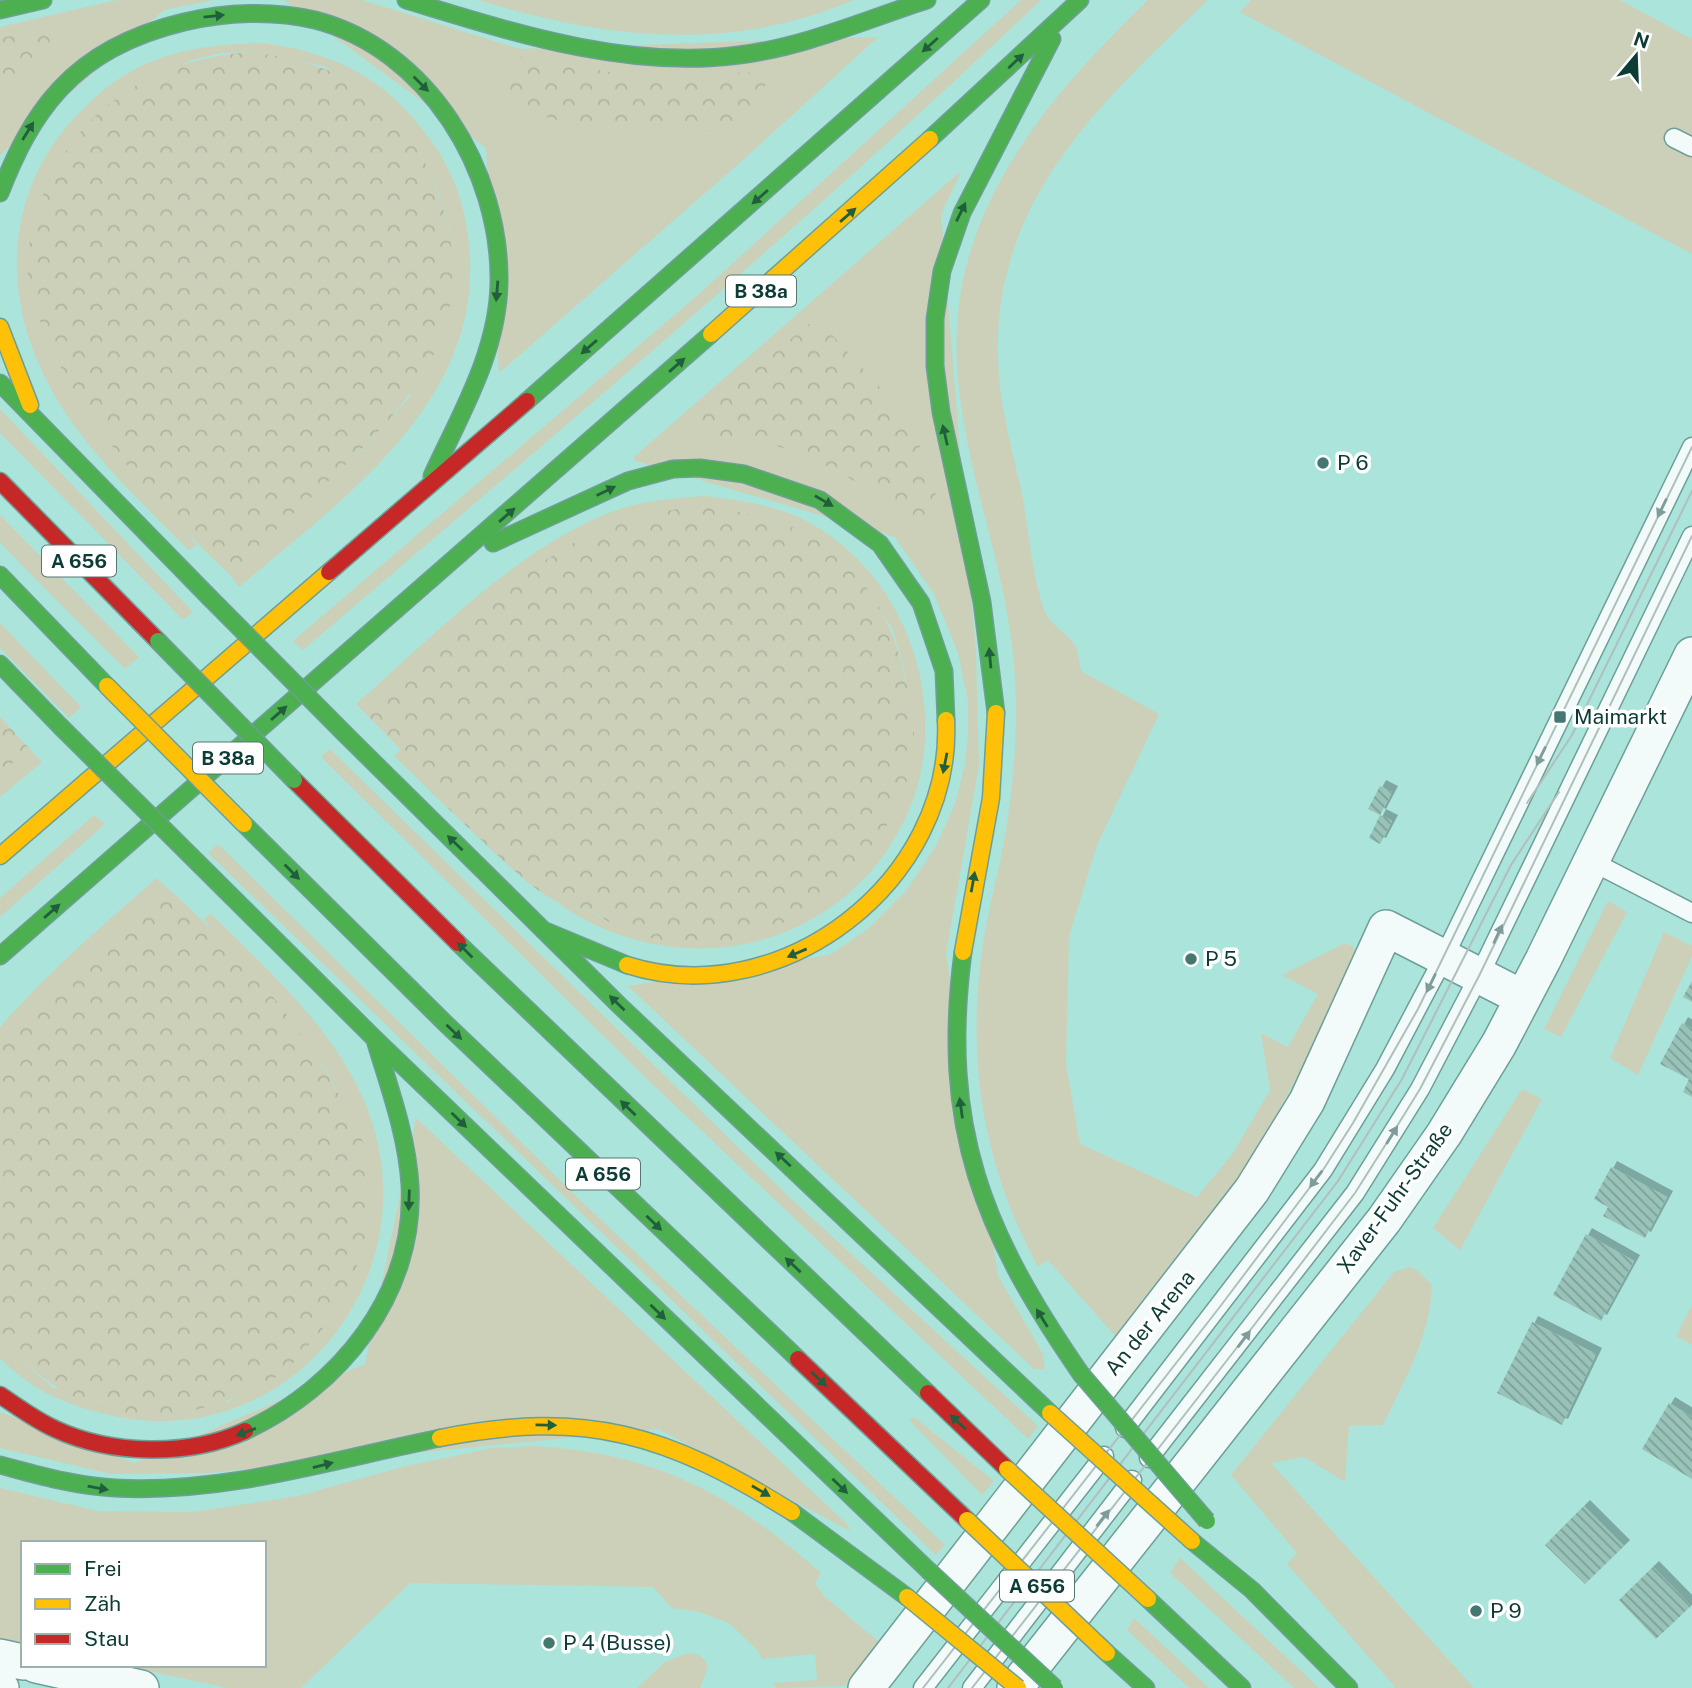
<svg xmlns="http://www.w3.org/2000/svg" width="1692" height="1688" viewBox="0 0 1692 1688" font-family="'Public Sans',sans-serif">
<defs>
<pattern id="forest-crowns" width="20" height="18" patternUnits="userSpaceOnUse" patternTransform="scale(1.75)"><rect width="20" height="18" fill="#ccd0b8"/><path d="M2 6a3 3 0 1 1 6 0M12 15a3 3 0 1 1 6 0" fill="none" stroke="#aeb49f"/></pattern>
<pattern id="building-back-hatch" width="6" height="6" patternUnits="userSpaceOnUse" patternTransform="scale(1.75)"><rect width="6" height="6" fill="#99c3b8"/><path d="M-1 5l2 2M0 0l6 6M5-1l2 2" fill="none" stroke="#7ba096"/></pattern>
<filter id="shadow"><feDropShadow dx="6" dy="-6" stdDeviation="0" flood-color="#0004"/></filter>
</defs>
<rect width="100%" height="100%" fill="#abe4db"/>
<!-- green -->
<path fill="#ccd0b8" d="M117 0H213L164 10 0 155V27Z
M284 0H362L520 49 878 37 743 160 499 373 486 148Z
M478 0H854C728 53 606 39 478 0Z
M1021 0H1041C804 226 552 437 303 650L293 641 699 294Z
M1148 0H1208C1102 102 993 199 998 358 999 403 1011 446 1021 489 1029 529 1031 571 1044 609 1049 625 1066 632 1075 645 1079 652 1079 663 1081 671L1159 714 1097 845 1069 937 1066 1064 1080 1144 1197 1197 1233 1153 1270 1090 1261 1033 1288 1047 1318 994 1282 975 1345 943 1353 946 1357 955 1322 1031 1255 1155 1116 1337 1048 1260 1038 1267C987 1173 968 1073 980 967 984 926 995 887 1003 847 1014 787 1019 726 1014 665 1004 537 937 415 962 285 985 169 1066 80 1148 0Z
M1251 0H1620L1692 39V254L1240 12Z
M264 43C339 54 387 79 432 142 457 177 469 218 470 262 475 408 339 502 239 587L229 574 361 451 410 397 449 229 438 191 420 153 398 119 324 66 253 52 222 53 192 60 135 87 76 393 119 453 197 545 188 550C131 491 62 430 33 350 1 265 16 176 81 111 101 91 123 73 150 62 187 47 224 44 264 43Z
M962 170 941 214 976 653 979 765 946 954 998 1276 1043 1354 1045 1369H1034L628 986 830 955 868 929 906 891 936 846 955 804 965 764 968 734V701L958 653 934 594 895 537 635 461 634 457Z
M0 409 193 612 183 620 0 433Z
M705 496C737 500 768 504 798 517 904 566 954 704 909 810 849 950 679 989 558 903L590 911 611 924 914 755 912 716 904 668 892 628 849 566 815 539 778 521 740 512 585 536 539 564 364 712 356 704C433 637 528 537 626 507 652 500 678 498 705 496Z
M0 515 139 657 125 669 15 558 0 542Z
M0 623 81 707 69 718 0 648Z
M28 747 42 762 0 797V776Z
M330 749 787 1195 1038 1426 1028 1439 649 1081 321 757Z
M94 815 105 824 0 917V898Z
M218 844 579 1199 945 1545 936 1555 208 853Z
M157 878 165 886 0 1047V1027C48 973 102 925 157 878Z
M1608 901 1627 912 1561 1037 1544 1029Z
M210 913C266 968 329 1024 362 1096 441 1270 288 1463 101 1413 61 1403 29 1388 0 1358V1342L53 1388 228 1402 283 1372 359 1132 328 1073 294 1024 204 920Z
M1664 932 1692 946V956L1638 1075 1610 1058Z
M1522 1089 1542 1099 1460 1250 1433 1228Z
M416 1118 847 1524 850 1531 658 1429 208 1473 111 1474 0 1448V1412L134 1463 365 1364Z
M1409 1267 1418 1271 1432 1285C1430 1337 1405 1379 1383 1425L1349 1426 1345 1482 1304 1457 1271 1463 1474 1688H1396L1287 1564 1297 1553 1231 1475 1394 1272Z
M1692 1305V1345L1676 1336Z
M914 1417 994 1481 982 1495 909 1420Z
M535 1446C656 1453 731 1494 821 1573L815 1583 824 1596 880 1643 844 1686 776 1688 773 1683 817 1680 815 1654 762 1659 758 1651 729 1623 699 1612 672 1608 653 1587 410 1583 301 1688H228L120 1665H264V1543H23V1644L0 1639V1488L98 1511 193 1512 298 1496 402 1467 492 1448Z
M1180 1558 1317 1686 1319 1688H1294L1170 1573Z
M1134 1618 1209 1688H1189L1127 1630Z
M688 1653C699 1654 704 1656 708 1667L700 1688H637L665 1662Z"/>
<!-- forest -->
<path fill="url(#forest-crowns)" d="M45 26 58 33 56 43 0 100V38L33 32Z
M253 52C333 64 390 87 426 165 491 304 431 386 330 480 296 511 262 543 229 574 157 507 62 400 35 305 32 297 28 288 28 280 24 226 49 168 83 129 126 80 190 55 253 52Z
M520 57 634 76 767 72C765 93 761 105 744 117 712 140 682 128 646 125 629 123 610 128 593 127 564 124 536 114 510 103L506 78 511 59Z
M808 324 825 327 914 425 926 471 941 507 917 531C877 488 819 457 763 442 742 437 718 441 700 427L701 417Z
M699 505C739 512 781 517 815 539 872 576 898 632 909 697 912 715 916 736 914 755 913 763 909 772 907 780 878 872 784 950 684 944 660 942 636 934 613 924 605 921 598 914 590 911 581 907 569 908 560 903 537 893 515 871 497 855 462 822 428 789 394 756L401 750 364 712 539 564 585 536 629 518Z
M0 717 28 747 0 776Z
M165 886C232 945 297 1016 340 1096 346 1107 355 1120 360 1133 385 1209 360 1290 307 1347 299 1356 291 1367 281 1374 256 1390 228 1402 199 1409 172 1416 138 1418 110 1410 61 1397 38 1374 0 1342V1047L72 967Z"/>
<!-- building -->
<path fill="url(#building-back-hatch)" filter="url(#shadow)" d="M1380 786 1392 792 1380 815 1368 809Z
M1380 815 1392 821 1380 844 1369 838Z
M1692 981V1002L1683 997Z
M1682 1023 1692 1029V1097L1683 1092 1689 1079 1660 1064Z
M1611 1167 1667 1197 1645 1238 1603 1216 1608 1207 1594 1199Z
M1586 1234 1634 1261 1601 1321 1553 1295Z
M1532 1322 1596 1354 1562 1425 1497 1393Z
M1669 1403 1692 1417V1479L1642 1449Z
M1584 1506 1624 1546 1585 1584 1545 1545Z
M1653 1567 1691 1606 1656 1639 1619 1600Z"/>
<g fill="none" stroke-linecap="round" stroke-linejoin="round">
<defs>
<path id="lane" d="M1674 138 1692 147
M1591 861 1692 913
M1125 1428 1323 1170 1385 1069 1444 957 1692 447
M1149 1458 1355 1193 1420 1089 1479 976 1692 536
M923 1688 1104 1456
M972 1688 1132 1480"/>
<path id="street" d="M0 1657 23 1662
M36 1665 141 1688
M0 1688H1
M866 1688 1252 1190 1307 1101 1386 928 1523 998
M1015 1688 1384 1220 1444 1134 1499 1044 1543 960 1692 655"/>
<path id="fast" d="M406 0C512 32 626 70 739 55 804 47 865 20 927 0
M0 10 43 0
M930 139 1080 0
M0 193C15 155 32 119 60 89 93 53 138 33 184 22 226 12 273 10 315 20 428 49 501 171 499 283 498 352 460 415 432 476
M0 383 209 597
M527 401 981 0
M493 543 628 481 673 469 700 468 744 474 820 500 880 544 921 603 944 671 946 720
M0 575 107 686
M0 664 60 726
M996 713 982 602 941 412 935 366V319L942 271 962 213 1052 39
M346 735 620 1006 1050 1413
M244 824 445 1023 798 1359
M198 863 374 1038 928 1570
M543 930 627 965
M458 943 928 1393
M963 952C940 1128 983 1232 1081 1374
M0 956 711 334
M245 1431C339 1388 416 1294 410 1185 407 1135 389 1087 375 1040
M0 1465C38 1475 75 1486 115 1488 225 1494 332 1460 440 1438
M792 1512 907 1597
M1192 1541 1252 1590 1349 1688
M1148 1599 1242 1688
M1107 1653 1146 1688"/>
<path id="slow" d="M0 327 30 405
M711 334 930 139
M0 856 329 572
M963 952 991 798 996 713
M627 965C781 1014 954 881 946 720
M440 1438C586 1409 667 1434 792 1512"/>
<path id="jam" d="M0 481 158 641
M329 572 527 401
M294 780 458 943
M798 1359 967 1520
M928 1393 1007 1469
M0 1395C18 1407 35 1420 55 1429 111 1455 188 1457 245 1431"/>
</defs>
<!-- lane casing -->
<use href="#lane" stroke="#6d9f98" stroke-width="21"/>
<!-- street casing -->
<use href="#street" stroke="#6d9f98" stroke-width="38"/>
<!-- fast casing -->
<use href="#fast" stroke="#6d9f98" stroke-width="19"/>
<!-- slow casing -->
<use href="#slow" stroke="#6d9f98" stroke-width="19"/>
<!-- jam casing -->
<use href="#jam" stroke="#6d9f98" stroke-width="19"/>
<!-- lane -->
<use href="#lane" stroke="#f2fbfa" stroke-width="18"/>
<!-- street -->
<use href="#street" stroke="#f2fbfa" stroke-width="35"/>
<!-- fast -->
<use href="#fast" stroke="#4caf50" stroke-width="16"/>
<!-- slow -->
<use href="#slow" stroke="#ffc107" stroke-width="16"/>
<!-- jam -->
<use href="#jam" stroke="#c62828" stroke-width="16"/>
<!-- tram -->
<path stroke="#b0bfbd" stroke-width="2" d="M1527 803 1572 735 1692 491
M923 1688 1219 1308 1323 1170 1353 1123 1418 1009 1692 447
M948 1688 1338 1181 1402 1079 1511 865 1559 792
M972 1688 1235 1350 1355 1193 1386 1144 1420 1089 1479 976 1692 536"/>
<defs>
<path id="fast-bridge" d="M209 597 346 735
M158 641 294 780
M60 726 198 863
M1081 1374 1207 1521
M928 1570 1055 1688"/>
<path id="slow-bridge" d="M107 686 244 824
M1050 1413 1192 1541
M1007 1469 1148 1599
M967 1520 1107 1653
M907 1597 1018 1688"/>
</defs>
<!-- fast-bridge casing -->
<use href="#fast-bridge" stroke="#6d9f98" stroke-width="19" stroke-linecap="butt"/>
<!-- slow-bridge casing -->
<use href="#slow-bridge" stroke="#6d9f98" stroke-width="19" stroke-linecap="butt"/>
<!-- fast-bridge -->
<use href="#fast-bridge" stroke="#4caf50" stroke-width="16"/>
<!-- slow-bridge -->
<use href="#slow-bridge" stroke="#ffc107" stroke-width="16"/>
</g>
<!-- one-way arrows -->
<defs><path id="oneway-solid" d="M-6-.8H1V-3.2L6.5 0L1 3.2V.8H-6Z" transform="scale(1.75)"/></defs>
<g fill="#205e3e">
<use href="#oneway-solid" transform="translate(214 16) rotate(-6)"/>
<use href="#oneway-solid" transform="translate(930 45) rotate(138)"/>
<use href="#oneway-solid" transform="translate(1016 61) rotate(-43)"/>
<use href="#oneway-solid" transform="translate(421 84) rotate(45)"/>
<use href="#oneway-solid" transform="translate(28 131) rotate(-58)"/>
<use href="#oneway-solid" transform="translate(760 197) rotate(139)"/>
<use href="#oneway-solid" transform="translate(961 212) rotate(-64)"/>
<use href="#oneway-solid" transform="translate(848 215) rotate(-41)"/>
<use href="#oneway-solid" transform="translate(497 291) rotate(95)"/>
<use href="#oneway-solid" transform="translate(589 347) rotate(139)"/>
<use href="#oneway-solid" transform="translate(677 365) rotate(-41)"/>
<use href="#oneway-solid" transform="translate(945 435) rotate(-103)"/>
<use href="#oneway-solid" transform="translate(606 491) rotate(-26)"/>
<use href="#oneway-solid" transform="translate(824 501) rotate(30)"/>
<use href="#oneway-solid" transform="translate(507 515) rotate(-41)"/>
<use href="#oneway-solid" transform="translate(990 658) rotate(-95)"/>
<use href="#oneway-solid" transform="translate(279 713) rotate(-41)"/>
<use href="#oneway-solid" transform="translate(945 763) rotate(101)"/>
<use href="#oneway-solid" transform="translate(455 843) rotate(-136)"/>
<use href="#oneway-solid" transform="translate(292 872) rotate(45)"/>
<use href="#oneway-solid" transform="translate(973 882) rotate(-80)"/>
<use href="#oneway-solid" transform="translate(52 911) rotate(-41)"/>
<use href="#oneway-solid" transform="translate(465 950) rotate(-135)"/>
<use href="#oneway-solid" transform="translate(797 953) rotate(157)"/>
<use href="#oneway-solid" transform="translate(617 1003) rotate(-136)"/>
<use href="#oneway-solid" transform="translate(454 1032) rotate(44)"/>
<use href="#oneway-solid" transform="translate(628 1108) rotate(-136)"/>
<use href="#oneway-solid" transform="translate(961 1108) rotate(-98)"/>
<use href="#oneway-solid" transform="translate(459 1120) rotate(44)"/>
<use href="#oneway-solid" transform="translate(783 1159) rotate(-137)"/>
<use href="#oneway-solid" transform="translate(409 1200) rotate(92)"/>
<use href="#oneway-solid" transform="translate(654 1223) rotate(44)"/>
<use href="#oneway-solid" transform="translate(793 1265) rotate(-137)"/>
<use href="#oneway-solid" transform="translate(658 1312) rotate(44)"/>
<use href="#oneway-solid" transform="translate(1042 1318) rotate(-122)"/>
<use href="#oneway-solid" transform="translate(819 1379) rotate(44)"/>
<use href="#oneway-solid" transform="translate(958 1422) rotate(-137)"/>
<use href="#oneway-solid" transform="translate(546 1425) rotate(1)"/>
<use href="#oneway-solid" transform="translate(246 1432) rotate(160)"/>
<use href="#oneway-solid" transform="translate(323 1465) rotate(-14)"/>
<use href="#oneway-solid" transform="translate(840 1486) rotate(44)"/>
<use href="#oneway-solid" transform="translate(98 1488) rotate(10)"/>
<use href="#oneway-solid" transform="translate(761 1491) rotate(30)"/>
</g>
<g fill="#809c98">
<use href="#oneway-solid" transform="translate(1662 508) rotate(116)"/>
<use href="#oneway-solid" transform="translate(1541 756) rotate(116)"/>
<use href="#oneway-solid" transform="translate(1498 934) rotate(-65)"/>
<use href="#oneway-solid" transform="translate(1431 983) rotate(116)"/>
<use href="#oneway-solid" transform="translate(1392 1135) rotate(-58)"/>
<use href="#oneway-solid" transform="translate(1316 1179) rotate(127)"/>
<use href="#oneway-solid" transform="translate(1244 1339) rotate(-53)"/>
<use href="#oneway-solid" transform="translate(1103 1518) rotate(-52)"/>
</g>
<!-- markers -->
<g fill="#447770" stroke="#fff" stroke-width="2.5">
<circle cx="1323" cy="463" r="7"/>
<rect x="1553" y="710" width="14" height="14" rx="3.5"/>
<circle cx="1191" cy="959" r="7"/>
<circle cx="1476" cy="1611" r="7"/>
<circle cx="549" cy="1643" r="7"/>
</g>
<g text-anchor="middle" stroke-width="7" stroke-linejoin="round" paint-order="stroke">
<!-- shield labels -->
<g fill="#fff" stroke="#567672" stroke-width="2">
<rect x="726" y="275.5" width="70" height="31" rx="5"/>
<rect x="42" y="545.5" width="74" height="31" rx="5"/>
<rect x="193" y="742.5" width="70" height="31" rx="5"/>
<rect x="566" y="1158.5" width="74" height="31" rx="5"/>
<rect x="1000" y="1570.5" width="74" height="31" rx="5"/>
</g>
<g font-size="19" font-weight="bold" fill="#0d3c36">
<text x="761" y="298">B 38a</text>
<text x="79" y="568">A 656</text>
<text x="228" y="765">B 38a</text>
<text x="603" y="1181">A 656</text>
<text x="1037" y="1593">A 656</text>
</g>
<!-- poi labels -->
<g font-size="21" fill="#0d3c36" stroke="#fff" text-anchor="start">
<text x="1337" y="470">P 6</text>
<text x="1574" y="724">Maimarkt</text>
<text x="1205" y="966">P 5</text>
<text x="1490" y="1618">P 9</text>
<text x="563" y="1650">P 4 (Busse)</text>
</g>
<!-- street labels -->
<g font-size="21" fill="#0d3c36" stroke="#fff">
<text transform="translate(1395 1198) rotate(-54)" y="7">Xaver-Fuhr-Straße</text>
<text transform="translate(1150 1323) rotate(-51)" y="7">An der Arena</text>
</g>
</g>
<!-- legend -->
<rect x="21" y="1541" width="245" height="126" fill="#ffffff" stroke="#9eb1af" stroke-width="2"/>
<rect x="35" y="1564" width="35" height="10" fill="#4caf50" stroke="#9eb1af" stroke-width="2"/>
<text x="84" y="1576" font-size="21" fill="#0d3c36">Frei</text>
<rect x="35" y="1599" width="35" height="10" fill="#ffc107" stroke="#9eb1af" stroke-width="2"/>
<text x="84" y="1611" font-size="21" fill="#0d3c36">Zäh</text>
<rect x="35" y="1634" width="35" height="10" fill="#c62828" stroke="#9eb1af" stroke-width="2"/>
<text x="84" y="1646" font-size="21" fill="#0d3c36">Stau</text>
<!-- north arrow -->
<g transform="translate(1636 56) rotate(19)" stroke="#ffffff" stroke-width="5" paint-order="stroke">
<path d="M0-5L12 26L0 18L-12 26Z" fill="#0d3c36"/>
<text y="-10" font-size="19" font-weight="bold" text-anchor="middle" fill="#0d3c36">N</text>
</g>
</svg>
